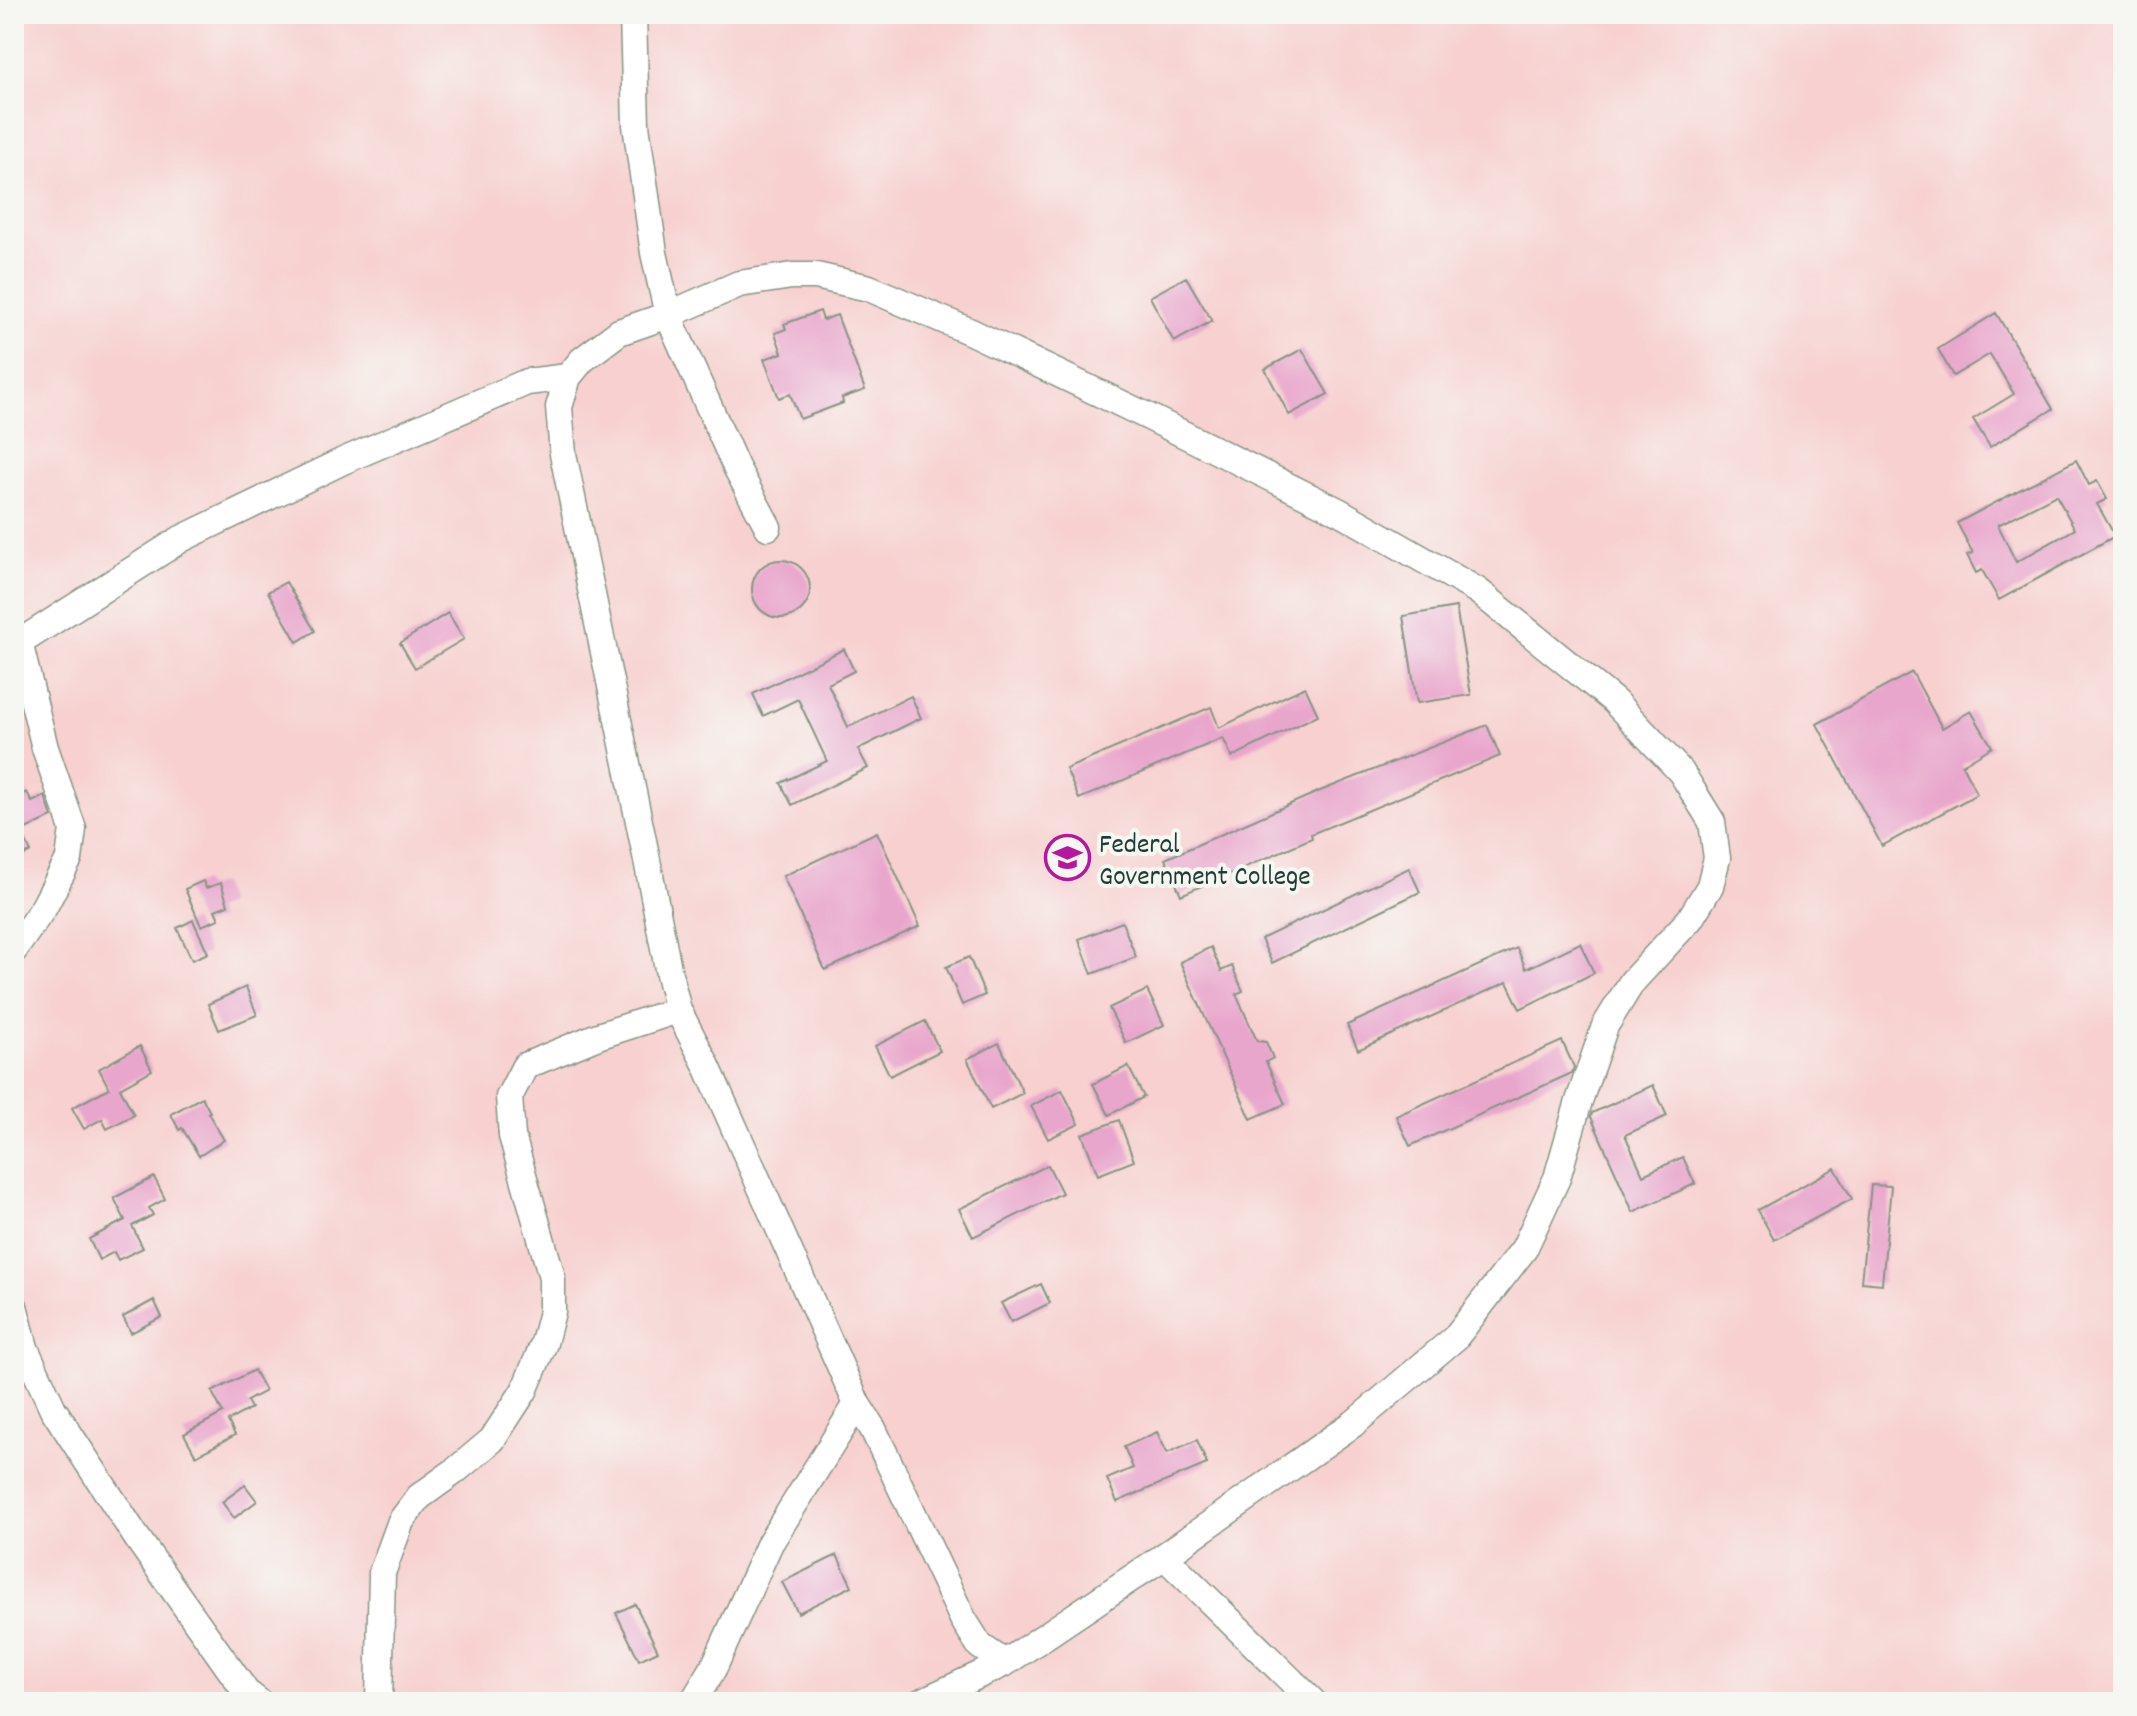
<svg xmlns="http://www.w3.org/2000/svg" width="2137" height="1716" viewBox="0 0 2137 1716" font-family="Dekko,sans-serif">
<rect width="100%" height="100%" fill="#f6f6f2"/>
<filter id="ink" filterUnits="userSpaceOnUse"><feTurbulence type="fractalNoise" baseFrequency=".0125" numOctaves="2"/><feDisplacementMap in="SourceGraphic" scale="16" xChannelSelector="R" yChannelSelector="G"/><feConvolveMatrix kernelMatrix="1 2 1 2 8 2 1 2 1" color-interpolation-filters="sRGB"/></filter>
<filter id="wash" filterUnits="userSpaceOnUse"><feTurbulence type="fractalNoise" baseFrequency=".006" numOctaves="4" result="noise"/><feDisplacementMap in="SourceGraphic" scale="32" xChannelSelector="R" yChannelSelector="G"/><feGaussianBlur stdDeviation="1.8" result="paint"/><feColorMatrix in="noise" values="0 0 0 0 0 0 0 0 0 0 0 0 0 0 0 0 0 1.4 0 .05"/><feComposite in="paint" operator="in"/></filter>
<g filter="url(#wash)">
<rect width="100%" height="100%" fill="#f2e9d6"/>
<!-- built -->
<path fill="#f7d0cf" d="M14 14H2123V1702H14Z"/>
<g id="blocks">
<!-- building -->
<path fill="#e9a6cc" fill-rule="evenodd" d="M1186 277 1212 321 1174 342 1150 297Z
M820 311 823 320 837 315 865 390 842 398 843 403 800 419 790 394 779 398 764 359 782 353 775 333 786 329 784 324Z
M1996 313 2053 409 1990 447 1973 419 2014 394 1990 354 1953 376 1938 349Z
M1302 349 1328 394 1289 415 1265 369Z
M2076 460 2089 485 2097 481 2107 499 2097 504 2115 536 1999 600 1982 570 1976 573 1967 555 1973 553 1957 523ZM2056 495 2075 529 2016 562 1998 525Z
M752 589a29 29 0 1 1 58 0a29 29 0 1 1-58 0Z
M286 582 315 631 297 642 268 592Z
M1456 607 1471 695 1417 703 1403 616Z
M448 613 464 639 415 668 400 643Z
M844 649 854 671 828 684 848 727 911 696 921 718 858 749 868 768 792 805 781 783 827 761 798 699 763 716 753 694Z
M1912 672 1942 728 1971 711 1992 747 1962 765 1977 794 1882 846 1817 724Z
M1305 687 1318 715 1232 757 1223 738 1079 799 1066 769 1211 707 1219 728Z
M1487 725 1500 756 1311 834 1312 838 1181 895 1165 859 1320 791Z
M27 792 32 802 45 796 52 817 21 831 31 852 14 860V798Z
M877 832 920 926 825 970 783 876Z
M1409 868 1420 892 1272 963 1261 939Z
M203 881 206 888 221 883 228 905 215 910 219 919 201 926 185 889Z
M193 920 208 953 192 960 177 928Z
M1122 922 1136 957 1092 974 1079 939Z
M1580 943 1594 973 1520 1009 1507 982 1358 1050 1347 1025 1517 948 1526 969Z
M1211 947 1221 971 1232 966 1243 991 1236 994 1257 1041 1266 1042 1273 1058 1266 1062 1285 1104 1251 1119 1180 962Z
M969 957 985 995 962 1005 946 967Z
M246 987 257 1015 219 1030 208 1004Z
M1147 990 1164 1025 1126 1043 1109 1008Z
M925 1021 940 1051 890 1076 875 1046Z
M1562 1041 1574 1067 1572 1073 1410 1146 1396 1116Z
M999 1043 1023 1093 991 1109 967 1059Z
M140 1046 152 1070 120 1088 134 1115 107 1129 102 1119 84 1129 72 1108 109 1088 99 1069Z
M1128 1066 1144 1097 1109 1115 1093 1084Z
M1653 1085 1667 1116 1625 1135 1643 1175 1683 1157 1695 1184 1633 1212 1591 1117 1592 1113Z
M1062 1090 1079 1124 1048 1139 1031 1106Z
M202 1097 210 1112 208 1113 224 1140 199 1156 182 1128 179 1130 171 1114Z
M1119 1120 1134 1161 1098 1175 1082 1134Z
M1048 1165 1062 1193 973 1237 959 1209Z
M1835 1168 1852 1199 1774 1240 1758 1210Z
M154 1177 165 1199 149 1208 153 1215 132 1226 143 1248 118 1260 114 1252 99 1260 89 1239 125 1220 114 1198Z
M1871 1185 1891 1186 1882 1284 1861 1282Z
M1041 1284 1050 1303 1011 1322 1001 1303Z
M154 1300 162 1317 131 1333 123 1317Z
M254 1370 265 1391 247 1401 251 1408 228 1421 235 1435 196 1456 184 1434 223 1413 212 1392Z
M1157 1432 1167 1453 1197 1440 1207 1464 1117 1502 1107 1479 1133 1468 1124 1447Z
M245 1485 257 1501 234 1518 222 1502Z
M837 1555 852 1586 798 1613 782 1582Z
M635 1604 658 1651 639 1660 616 1613Z"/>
</g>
</g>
<g filter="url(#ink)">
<use href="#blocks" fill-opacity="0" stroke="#889385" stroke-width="2"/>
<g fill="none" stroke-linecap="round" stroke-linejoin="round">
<defs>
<path id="minor" d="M633 14 636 125 654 253 668 315 736 467 768 527
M14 646 181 539 343 461 527 382 568 377
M14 950 44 907 69 859 73 829 45 748 19 642
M14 1306 25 1348 53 1409 137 1538 246 1692 259 1702
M1164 1556 1313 1702
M379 1702 382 1573 401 1521 419 1497 455 1471 492 1440 524 1391 544 1343 552 1312V1277L512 1136 509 1097 525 1066 598 1036 678 1010
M693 1702 714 1667 770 1543 857 1404
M921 1702 1005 1663 1157 1561 1353 1424 1455 1338 1524 1249 1557 1178 1579 1101 1605 1026 1632 982 1690 919 1710 886 1717 858 1712 822 1681 772 1614 701 1478 591 1340 512 1149 417 971 332 869 288 816 276H792L739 284 668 315 619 332 582 360 568 377 559 407 563 454 648 865 669 974 678 1010 706 1064 857 1404 873 1429 963 1619 980 1646 1005 1663"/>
</defs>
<!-- minor casing -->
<use href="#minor" stroke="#889385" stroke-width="29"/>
<!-- minor -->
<use href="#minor" stroke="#fff" stroke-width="26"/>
</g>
</g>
<!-- icons -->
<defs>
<symbol id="school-ring" viewBox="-11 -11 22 22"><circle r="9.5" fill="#f6f6f2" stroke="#b5179e" stroke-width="1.5"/><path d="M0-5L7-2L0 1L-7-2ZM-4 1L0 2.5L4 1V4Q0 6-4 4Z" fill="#b5179e"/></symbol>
</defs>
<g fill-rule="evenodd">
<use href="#school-ring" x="1042" y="832" width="51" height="51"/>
</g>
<g text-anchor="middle" stroke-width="8" stroke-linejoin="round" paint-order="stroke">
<!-- poi labels -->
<g font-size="28" fill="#1f3d34" stroke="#f6f6f2" text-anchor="start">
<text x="1099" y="852">Federal<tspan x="1099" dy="32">Government College</tspan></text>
</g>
</g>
<!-- margin -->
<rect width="2137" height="1716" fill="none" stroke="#f6f6f2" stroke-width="48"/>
</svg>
